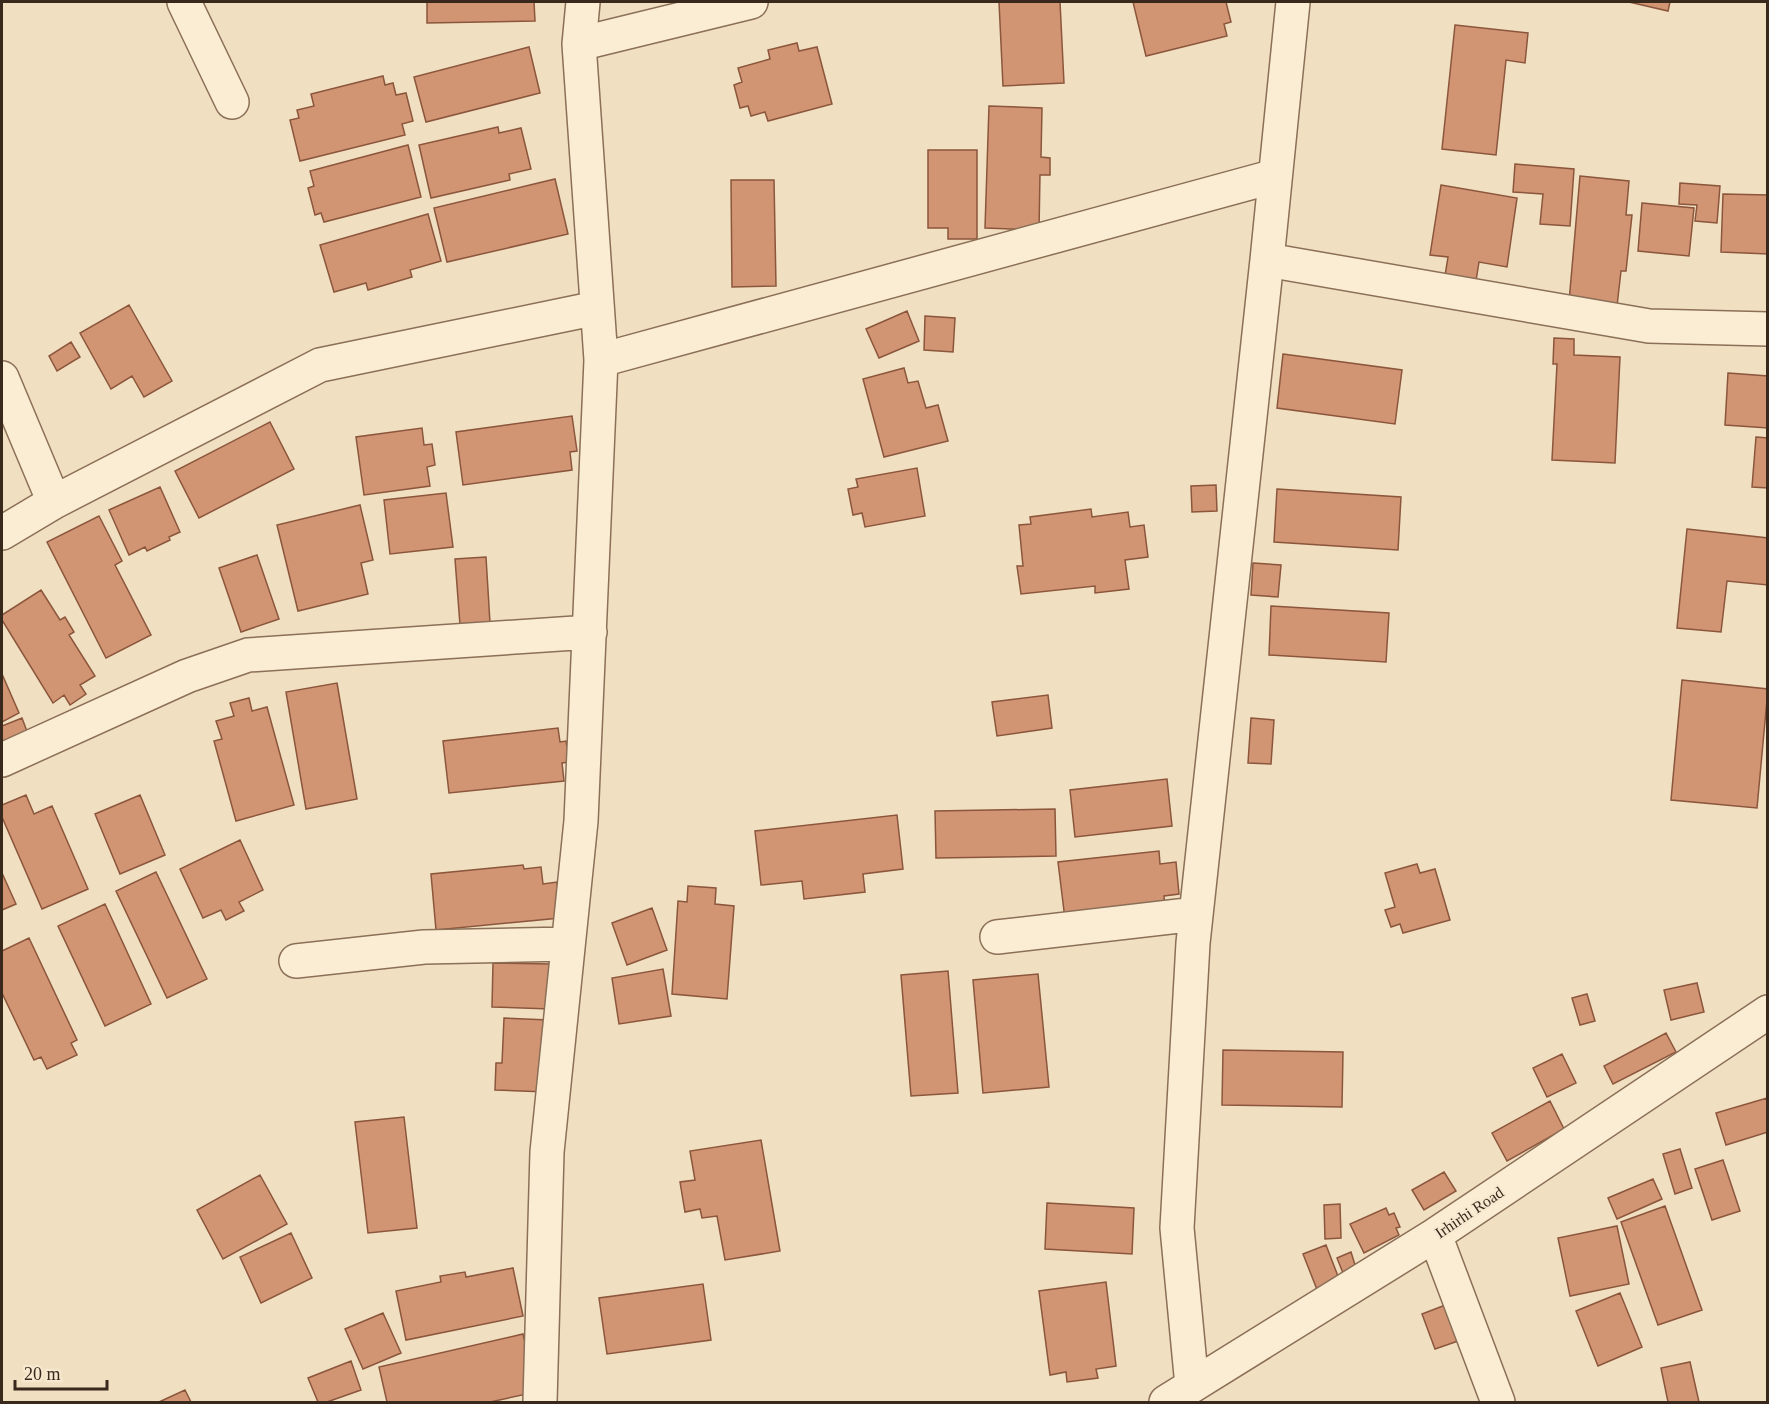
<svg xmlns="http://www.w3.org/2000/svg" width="1769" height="1404" viewBox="0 0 1769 1404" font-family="'Times New Roman',serif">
<rect width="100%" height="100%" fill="#f0dfc0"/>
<!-- building -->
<path fill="#d19574" stroke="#8b563c" stroke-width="1.5" d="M427 2H534L535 21 427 23Z
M999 2H1060L1064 83 1003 86Z
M1133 2H1226L1231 22 1224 24 1227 36 1146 56Z
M1629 2H1670L1668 11Z
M1455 25 1528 33 1525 63 1506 60 1496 155 1442 149Z
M797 43 799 51 817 47 832 104 768 121 765 112 751 116 748 106 740 108 734 85 742 82 738 68 770 59 768 50Z
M529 47 540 93 426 122 414 77Z
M383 76 385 85 393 83 396 95 406 93 413 121 402 124 405 135 300 161 290 120 299 118 297 110 314 106 311 94Z
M989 106 1042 108 1041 157 1050 158V175H1040L1039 230 985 228Z
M498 127 499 133 521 128 531 169 509 174 510 180 431 198 419 145Z
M408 145 421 197 324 222 321 213 315 215 308 188 314 186 310 171Z
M928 150H977V239H948V228H928Z
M1515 164 1574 169 1570 226 1540 224 1543 194 1513 192Z
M1580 176 1629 181 1626 215H1632L1626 271H1621L1617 306 1569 302Z
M555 179 568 234 447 262 434 208Z
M731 180H774L776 286 732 287Z
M1680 183 1720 186 1717 223 1695 221 1697 205 1679 204Z
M1441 185 1517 198 1507 267 1479 262 1475 287 1444 282 1448 257 1430 255Z
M1723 194 1768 195V254L1721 252Z
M1642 203 1694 208 1689 256 1638 251Z
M428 214 441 261 410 270 412 277 368 290 366 283 334 292 320 245Z
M129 305 172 381 144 397 132 376 111 389 80 333Z
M907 311 919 341 879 358 866 329Z
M925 316 955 318 953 352 924 350Z
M1554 338 1574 339V355L1620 357 1615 463 1552 460 1557 364H1553Z
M71 342 80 357 57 371 49 356Z
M1283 354 1402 370 1395 424 1277 408Z
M904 368 908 383 918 381 926 408 938 405 948 441 884 457 863 379Z
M1728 373 1768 376V428L1725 425Z
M572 416 577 451 570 452 572 470 463 485 456 432Z
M270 422 294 469 199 518 175 471Z
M422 428 424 445 432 444 435 465 427 467 430 486 364 495 356 437Z
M1756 437 1768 438V488L1752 487Z
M917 468 925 516 865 527 862 513 853 515 848 489 858 487 856 479Z
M1216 485 1217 511 1192 512 1191 486Z
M160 487 180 532 169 537 170 540 147 551 145 547 129 555 109 510Z
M1277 489 1401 497 1398 550 1274 542Z
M446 493 453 547 390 554 384 500Z
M360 505 373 560 361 563 368 594 298 611 277 525Z
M1091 509 1092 517 1128 512 1130 527 1144 525 1148 557 1125 560 1129 589 1095 593V586L1021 594 1017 566H1023L1019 525 1031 524 1030 517Z
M99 516 122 561 115 565 151 635 106 658 47 542Z
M1687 529 1768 538V585L1727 581 1721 632 1677 628Z
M257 555 279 619 241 632 219 568Z
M486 557 490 623 460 625 455 559Z
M1253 563 1281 565 1278 597 1251 595Z
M41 590 60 620 65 617 74 632 69 635 95 676 80 685 86 694 70 705 64 695 53 703 2 620V615Z
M1271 606 1389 613 1386 662 1269 655Z
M2 674 19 713 2 722Z
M1682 680 1768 689 1757 808 1671 800Z
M337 683 357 799 306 809 286 692Z
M1048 695 1052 728 997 736 992 702Z
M249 698 252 711 267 707 294 805 236 821 214 741 222 739 216 721 234 716 230 703Z
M22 718 28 734 2 745V726Z
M1251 718 1274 720 1271 764 1248 763Z
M558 728 560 742 566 741 569 762 562 763 564 781 449 793 443 741Z
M1167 779 1172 826 1075 837 1070 790Z
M26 795 34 814 52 806 88 889 42 909 2 817V805Z
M140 795 165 855 120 874 95 814Z
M1055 809 1056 856 936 858 935 811Z
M897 815 903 869 863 874 865 892 804 899 802 881 761 885 755 831Z
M240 840 263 890 239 902 244 911 226 920 221 910 203 918 180 869Z
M1159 851 1160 864 1176 862 1179 894 1164 896 1165 908 1065 919 1058 862Z
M1417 864 1420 873 1435 869 1450 920 1403 933 1400 924 1391 927 1385 910 1395 907 1385 873Z
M523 865 524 869 541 867 543 884 557 882 560 918 436 930 431 874Z
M156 872 207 979 167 998 116 891Z
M2 873 16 904 2 910Z
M688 886 716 888 715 904 734 906 727 999 672 994 678 901 687 902Z
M105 904 151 1004 105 1026 58 926Z
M652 908 667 950 627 965 612 923Z
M29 938 77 1040 71 1043 77 1055 47 1069 41 1057 34 1060 2 993V951Z
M493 963 551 964 550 1009 492 1007Z
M663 969 671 1016 619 1024 612 978Z
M948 971 958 1093 911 1096 901 975Z
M1038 974 1049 1087 983 1093 973 980Z
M1697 983 1704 1012 1671 1020 1664 990Z
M1587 994 1595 1021 1580 1025 1572 998Z
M504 1018 548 1020 546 1092 495 1090 496 1063H502Z
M1666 1033 1676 1052 1613 1084 1604 1066Z
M1223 1050 1343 1052 1342 1107 1222 1105Z
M1562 1054 1576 1083 1547 1097 1533 1068Z
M1767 1098 1768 1132 1726 1145 1716 1113Z
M1550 1101 1564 1129 1507 1161 1492 1133Z
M404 1117 417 1228 368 1233 355 1122Z
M761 1140 780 1251 725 1260 717 1216 702 1218 700 1209 685 1212 680 1182 695 1180 690 1151Z
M1680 1149 1692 1188 1675 1194 1663 1154Z
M1723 1160 1740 1211 1712 1220 1695 1169Z
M1444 1172 1456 1191 1424 1210 1412 1190Z
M260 1175 287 1224 223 1259 197 1210Z
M1653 1179 1662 1199 1617 1219 1608 1198Z
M1047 1203 1134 1208 1132 1254 1045 1249Z
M1340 1204 1341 1238 1325 1239 1324 1205Z
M1665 1206 1702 1310 1658 1325 1621 1222Z
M1386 1208 1389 1215 1394 1213 1400 1227 1396 1228 1399 1235 1364 1253 1350 1224Z
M1617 1226 1629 1284 1570 1296 1558 1238Z
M291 1233 312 1278 261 1303 240 1257Z
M1326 1245 1341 1284 1318 1292 1303 1254Z
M1351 1252 1356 1268 1343 1273 1337 1258Z
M513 1268 523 1316 406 1340 396 1291 441 1282 440 1276 465 1272 466 1277Z
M1106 1282 1116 1366 1096 1369 1098 1378 1067 1382 1066 1372 1050 1375 1039 1291Z
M703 1284 711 1340 607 1354 599 1298Z
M1620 1293 1642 1347 1598 1366 1576 1311Z
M1448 1304 1461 1340 1435 1349 1422 1314Z
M383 1313 401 1353 363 1369 345 1329Z
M523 1334 536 1392 490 1402H387L379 1367Z
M351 1361 361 1390 327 1402H318L308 1378Z
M1690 1362 1699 1402H1668L1661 1368Z
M185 1390 191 1402H159Z"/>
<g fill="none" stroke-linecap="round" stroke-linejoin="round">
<defs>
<path id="minor" d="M184 2 232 102
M579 44 751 2
M1267 260 1649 326 1768 329
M601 360 1275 176
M2 378 54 502
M2 533 54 502 320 365 597 308
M2 760 187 676 248 655 590 632
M997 937 1196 914
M296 961 424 947 568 944
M1435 1235 1498 1402
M1192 1386 1177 1228 1193 943 1267 260 1293 2
M540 1402 547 1152 581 821 601 360 579 44 583 2
M1166 1402 1435 1235 1768 1012"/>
</defs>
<!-- minor casing -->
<use href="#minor" stroke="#8b6f57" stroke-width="36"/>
<!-- minor -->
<use href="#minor" stroke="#fbedd4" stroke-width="33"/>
</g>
<g text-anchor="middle" stroke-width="4.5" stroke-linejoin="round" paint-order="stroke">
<!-- street labels -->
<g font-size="16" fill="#39281c" stroke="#f7e9d0">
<text transform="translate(1469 1212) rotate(-34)" y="6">Irhirhi Road</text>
</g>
</g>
<!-- border -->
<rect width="1769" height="1404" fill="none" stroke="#39281c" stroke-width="6"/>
<!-- scale -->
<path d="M15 1380v9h92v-9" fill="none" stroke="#39281c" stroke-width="3"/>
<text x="24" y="1380" font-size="18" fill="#39281c" stroke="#f7e9d0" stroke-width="4.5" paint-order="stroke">20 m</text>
</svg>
